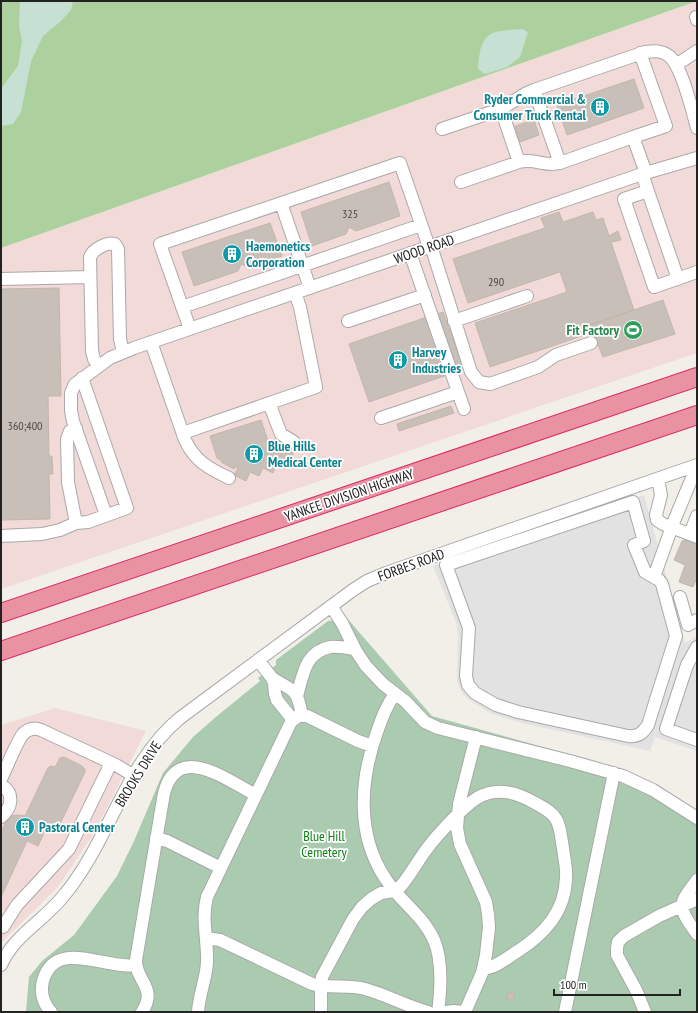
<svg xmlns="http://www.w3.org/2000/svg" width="698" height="1013" viewBox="0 0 698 1013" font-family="'PT Sans Narrow',sans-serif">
<rect width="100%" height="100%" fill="#f2efe9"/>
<!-- commercial -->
<path fill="#f2dad9" d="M697 1V353L1 589V248Z
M55 708 146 731 94 833 58 887 1 943V725Z"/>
<!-- forest -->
<path fill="#add19e" d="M1 1H697L1 248Z"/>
<!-- wetland -->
<path fill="#c6e0d4" d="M20 1H73L71 10 61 21 43 36 31 61 21 112 13 124 1 126V89L18 66 22 41 19 25Z
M522 29 528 32 520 57 507 67 485 74 478 69C479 56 480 38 493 33 500 30 514 30 522 29Z"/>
<!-- cemetery -->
<path fill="#aacbaf" d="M345 616 432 716 615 767 697 811V1012H26L29 977 42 961 74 935 117 876 134 841 163 773 193 737 217 716 260 681 258 678 276 665V660L328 621 335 620Z"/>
<!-- parking -->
<path fill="#e2e2e2" d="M644 495 685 643 697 636V751L655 737 650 751 522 723 490 713 469 700 462 693 457 681 458 639 457 625 433 566Z"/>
<!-- building -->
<path fill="#c7bfb8" stroke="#c4b6ab" d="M634 79 644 108 567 135 557 105Z
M534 120 539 135 520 142 515 126Z
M389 182 400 216 356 231 349 227 346 234 312 246 301 212Z
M559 212 563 222 593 212 596 220 603 218 609 236 618 231 621 240 611 242 634 310 580 329 582 336 490 367 475 323 567 292 560 272 468 303 453 259 545 228 541 218Z
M270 223 282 256 248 267 241 264 238 271 194 286 182 252Z
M59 288 61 396H48L49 456H52L53 474H49L50 519 1 520V289Z
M663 300 675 334 603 357 590 325Z
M443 312 463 367 455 370 435 315Z
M427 317 447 375 369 402 349 344Z
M451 406 454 413 399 431 397 424Z
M261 420 268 441 272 443 274 439 295 450 285 468 277 464 273 473 263 468 259 476 250 472 246 481 234 475 238 468 235 467 234 469 221 462 222 461 217 458 210 436Z
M687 539 697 543V578L693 587 679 582 685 565 674 560 682 541Z
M64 757 82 766 85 769V772L59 826 55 829 47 826 38 846 27 841 1 897V829L2 830 8 818 11 816 18 815 25 816 48 768 51 766 55 767 60 758Z
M508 992 515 994 513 1001 506 999Z"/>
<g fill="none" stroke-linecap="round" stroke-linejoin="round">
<defs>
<path id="minor" d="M696 17 697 20
M640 53 666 126 633 137 646 173
M676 65 697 51
M534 90 560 163 633 137
M442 129 501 109
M560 163C544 167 536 158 519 162L501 109 525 94 534 90 645 52C653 51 662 50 669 56 682 66 692 110 697 128
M642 174 678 279
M461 182 519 162
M648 191 624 199 654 287 697 272
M281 203 310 288
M431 246 471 372 479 382 490 384 538 367 556 355 591 343
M410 253 464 409
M1 279 90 277
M182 307 421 225
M348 321 425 295
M454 321 527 296
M190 329 160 244 400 163 429 247
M151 342 185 440C195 461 208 468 229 478
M98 366 94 359 92 351 90 257C93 249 107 242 115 244L118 249 120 339 123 352
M269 403 281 434 294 442
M381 418 458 392
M183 433 316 387 300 307 295 293
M658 479 661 495 656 515 657 520 663 524 697 537
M633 502 644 541 634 545 645 572 659 580 662 584 676 636 648 725C643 733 638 737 628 736L518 712 496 705 475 693 468 685 466 676 469 628 446 565Z
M106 515 73 421 71 411V393L75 384 110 358 134 348 642 174 697 158
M76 523 68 482 67 439 70 431 76 428
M690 534 697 516
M1 536 42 534 60 530 76 523 88 522 127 508 82 378
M654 577 674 521 694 473V466L697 467
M680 597 688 625 697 620
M331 606 342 623 356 651 366 666 383 684 405 701 425 722 438 728 570 761 623 776 653 790 697 818
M697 647 687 665 666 729 697 740
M258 660 272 678 274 683 275 694 277 700 293 720
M272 678C294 692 297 687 302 716
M395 694C386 706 382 718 377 732 360 780 356 834 385 878 399 901 423 915 434 940 443 961 441 989 438 1012
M297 696C303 675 305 652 330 647 337 646 347 648 355 649
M1 779C6 769 17 741 23 734 28 729 34 727 41 730L116 765 134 776
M1 785C15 793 12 808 1 817
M156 838 167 841 221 868
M697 880C693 886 688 892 684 899 678 911 691 925 697 934
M3 927 17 905 69 849 111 763
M206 938 220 940 312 984C329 989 348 984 365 989 387 995 406 1006 428 1012
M1 965C13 937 41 922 60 900 108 846 124 764 180 718L353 590 367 581 386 573 697 465
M51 1012C43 1003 40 993 43 981 55 937 106 970 135 965
M142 1012C158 987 135 981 136 960L164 793C178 741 228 781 256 795
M198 1012C199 995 206 979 207 963 208 940 201 919 207 897L291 722 298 716H307L358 741 372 746
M321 1012V986L322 977 353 919 362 907 371 899 381 893 394 891 400 887C410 876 417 862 426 850 436 836 463 807 477 798 498 786 518 793 537 804 544 808 552 812 556 819 561 827 561 839 563 848 564 858 567 868 566 878 565 912 544 934 518 951 508 957 496 968 483 969
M446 1012 454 1011 463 1012
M465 1012 482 973 486 955 489 927 488 914 486 902 460 844 457 828 459 804 476 737
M565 1012 614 773
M645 1012 636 990 617 955V948L618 942 624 936 659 916 697 899"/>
<path id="highway" d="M1 613 697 377
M1 651 697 415"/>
</defs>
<!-- minor casing -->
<use href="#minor" stroke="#a9a9a9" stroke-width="14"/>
<!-- highway casing -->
<use href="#highway" stroke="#dc2a67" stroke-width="20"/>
<!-- minor -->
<use href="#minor" stroke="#fff" stroke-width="12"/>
<!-- highway -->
<use href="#highway" stroke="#e892a2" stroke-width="18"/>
</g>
<!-- icons -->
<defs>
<symbol id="building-disc" viewBox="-11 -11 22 22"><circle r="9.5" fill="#0f9aa8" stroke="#fff"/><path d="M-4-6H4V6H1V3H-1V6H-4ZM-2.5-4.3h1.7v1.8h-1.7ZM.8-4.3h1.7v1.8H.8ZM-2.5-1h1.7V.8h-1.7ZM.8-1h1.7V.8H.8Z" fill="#fff"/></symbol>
<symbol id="stadium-disc" viewBox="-11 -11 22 22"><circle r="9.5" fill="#2e9e5b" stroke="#fff"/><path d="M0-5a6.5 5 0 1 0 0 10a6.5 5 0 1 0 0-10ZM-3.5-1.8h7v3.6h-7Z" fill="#fff"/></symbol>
</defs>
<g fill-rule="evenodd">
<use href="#building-disc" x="589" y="96" width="22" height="22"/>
<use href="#building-disc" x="221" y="243" width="22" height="22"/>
<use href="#stadium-disc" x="622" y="319" width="22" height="22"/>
<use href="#building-disc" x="387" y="349" width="22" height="22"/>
<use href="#building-disc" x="243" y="443" width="22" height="22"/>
<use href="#building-disc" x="14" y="816" width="22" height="22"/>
</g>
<g text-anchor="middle" stroke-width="3.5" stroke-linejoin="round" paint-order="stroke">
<!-- number labels -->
<g font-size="12" fill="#4b4948">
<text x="350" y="218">325</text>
<text x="496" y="286">290</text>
<text x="25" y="430">360;400</text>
</g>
<!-- culture labels -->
<g font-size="14" font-weight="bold" fill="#0d838f" stroke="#fff" text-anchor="start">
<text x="586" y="104" text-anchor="end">Ryder Commercial &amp;<tspan x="586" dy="16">Consumer Truck Rental</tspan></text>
<text x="246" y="251">Haemonetics<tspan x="246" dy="16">Corporation</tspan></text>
<text x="412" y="357">Harvey<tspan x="412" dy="16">Industries</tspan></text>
<text x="268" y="451">Blue Hills<tspan x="268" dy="16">Medical Center</tspan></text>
<text x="39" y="832">Pastoral Center</text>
</g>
<!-- street labels -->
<g font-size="14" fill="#222" stroke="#fff">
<text transform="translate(424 249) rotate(-19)" y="5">WOOD ROAD</text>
<text transform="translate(349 495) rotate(-19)" y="5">YANKEE DIVISION HIGHWAY</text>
<text transform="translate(411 565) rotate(-20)" y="5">FORBES ROAD</text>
<text transform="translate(138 774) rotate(-58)" y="5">BROOKS DRIVE</text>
</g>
<!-- leisure labels -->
<g font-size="14" font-weight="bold" fill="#27864d" stroke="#fff" text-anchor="end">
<text x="619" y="335">Fit Factory</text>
</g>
<!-- park labels -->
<g font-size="14" fill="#0c8416" stroke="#fff">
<text x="324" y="841">Blue Hill<tspan x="324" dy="16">Cemetery</tspan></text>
</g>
</g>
<!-- border -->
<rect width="698" height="1013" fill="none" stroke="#222222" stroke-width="4"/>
<!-- scale -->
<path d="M554 989v6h126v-6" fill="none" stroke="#222222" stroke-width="2"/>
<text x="560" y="989" font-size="12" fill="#222222" stroke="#ffffff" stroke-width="3" paint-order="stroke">100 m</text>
</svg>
